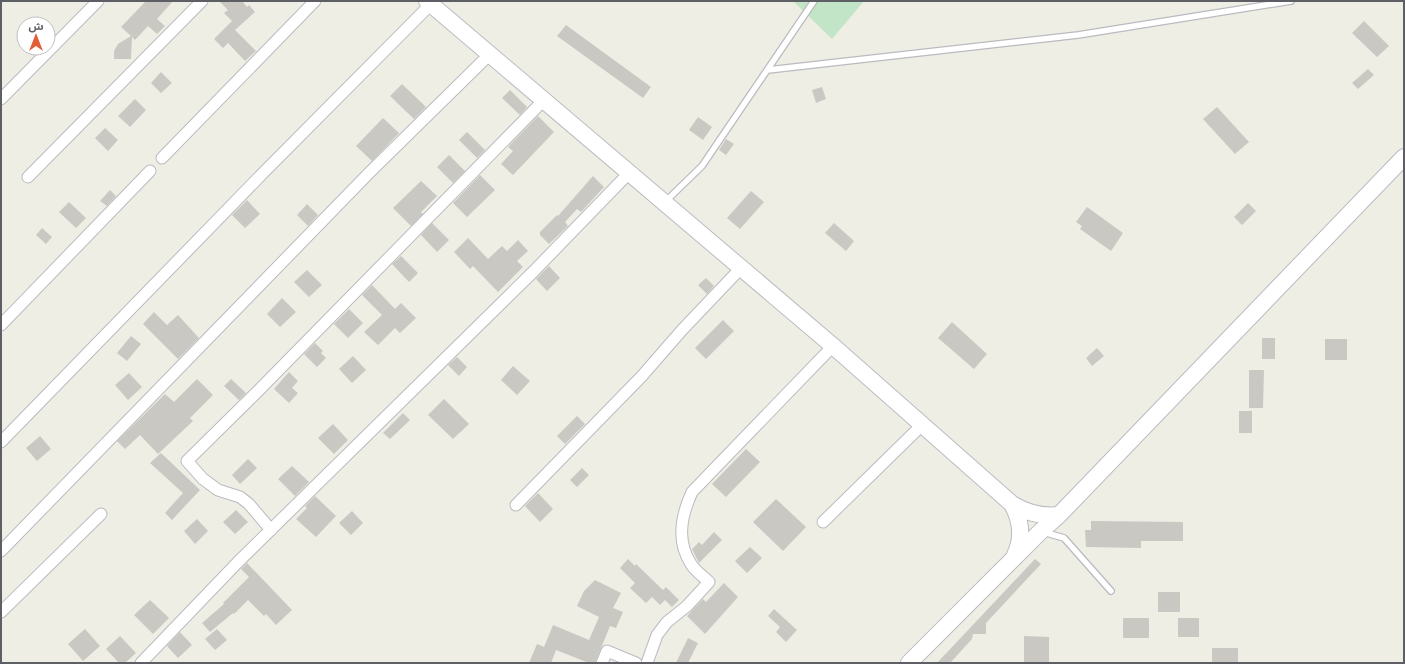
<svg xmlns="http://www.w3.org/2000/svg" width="1405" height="664" viewBox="0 0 1405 664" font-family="'IBM Plex Sans','Noto Sans Arabic',sans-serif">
<rect width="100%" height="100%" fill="#eeeee5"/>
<!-- green -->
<path fill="#c2e5c7" d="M793 1H864L832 39Z"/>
<!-- building -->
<path fill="#cac8c2" d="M146 1H173L157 19 165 26 157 34 148 26 135 40 132 37 131 59H114V51L118 44 131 36 121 27Z
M219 1H242L247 7 249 5 255 12 235 30 256 51 245 61 228 43 223 48 214 39 232 21 224 13 228 10Z
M1364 21 1389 46 1377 57 1352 33Z
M566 25 651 87 643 98 557 36Z
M1368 69 1374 75 1358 89 1352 83Z
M161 72 172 83 161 93 151 83Z
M402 84 426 107 414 119 390 96Z
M822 87 826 99 816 103 812 90Z
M510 90 527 107 520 115 502 98Z
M135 99 146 110 130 127 118 116Z
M1217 107 1249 142 1235 154 1203 119Z
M538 116 554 132 513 175 501 164 513 151 508 147Z
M698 117 712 127 703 140 689 130Z
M383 118 399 133 372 161 356 146Z
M105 128 118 140 108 151 95 138Z
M467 132 485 150 477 158 459 140Z
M726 139 734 144 726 155 719 150Z
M449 155 465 171 453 183 437 167Z
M480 175 495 190 467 217 453 203Z
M593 176 604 187 581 212 577 209 565 222 568 226 549 244 540 235V232L557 215 558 216Z
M421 181 437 196 421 212 423 214 411 226 393 208Z
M110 190 116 196 107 206 100 201Z
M751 191 764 202 740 229 727 218Z
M247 200 260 214 245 228 232 215Z
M69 202 86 218 76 228 59 212Z
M1248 203 1256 211 1242 225 1234 217Z
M307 204 318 215 308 226 297 215Z
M1087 207 1123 233 1111 251 1080 229 1082 226 1076 222Z
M432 223 449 240 437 252 421 235Z
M834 223 854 241 846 251 825 233Z
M42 228 52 237 46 244 36 235Z
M468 238 488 259 502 246 507 251 518 240 528 251 517 261 523 267 498 292 473 266 470 269 454 252Z
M401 256 418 273 409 282 392 264Z
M549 266 560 278 547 291 536 279Z
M307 270 322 285 309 297 294 282Z
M706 278 714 286 707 294 698 285Z
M372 285 395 309 401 303 416 318 400 333 395 328 378 345 364 332 382 315 362 295Z
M282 298 296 312 280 327 267 314Z
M349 309 363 323 348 338 334 324Z
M154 312 167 325 178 315 199 338 178 359 143 324Z
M723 320 734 331 706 359 695 348Z
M952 322 987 354 974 369 938 338Z
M131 336 141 344 127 361 117 353Z
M1262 338H1275V359H1262Z
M1325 339H1347V360H1325Z
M315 343 323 351 321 353 326 358 317 367 304 354Z
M1097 348 1104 356 1092 366 1086 358Z
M353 356 366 370 352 383 339 369Z
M457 357 467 367 459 376 448 365Z
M513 366 530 381 517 395 501 380Z
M1249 370H1264L1263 408H1249Z
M289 372 298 381 292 388 298 393 289 403 274 389Z
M129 373 142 387 128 400 115 385Z
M197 379 213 395 190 418 193 421 158 454 140 435 125 449 117 441 165 394 174 402Z
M231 379 246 393 239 400 224 386Z
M444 399 469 424 453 439 428 415Z
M1239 411H1252V433H1239Z
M403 413 410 420 390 439 383 433Z
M577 416 585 424 565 444 557 436Z
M333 424 348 440 334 454 318 438Z
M40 436 51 449 37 461 26 448Z
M746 449 760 462 726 497 712 484Z
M161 453 200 490 172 520 165 513 183 493 150 463Z
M248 459 257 468 240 484 232 475Z
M292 466 309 482 295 496 278 479Z
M582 468 589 475 577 487 570 480Z
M538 493 553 509 540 522 525 506Z
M315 496 336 516 316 537 296 519 307 508 305 506Z
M776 499 806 527 783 551 753 522Z
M236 510 248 522 235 534 223 522Z
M352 511 363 523 351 535 339 523Z
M197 519 208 531 195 544 184 531Z
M1091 521 1183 522V541H1141V548L1086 547 1085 530H1091Z
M714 532 722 540 699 563 692 549 699 542 702 545Z
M750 547 762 558 747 573 735 561Z
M628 559 635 566 636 564 663 590 666 587 679 600 672 607 665 600 660 605 652 597 646 603 630 588 635 583 620 568Z
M1035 559 1041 564 986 623V634H973L972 639 950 663H937Z
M247 563 292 610 276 625 266 614 264 616 248 600 234 614 233 613 210 632 202 623 224 604 223 603 249 577 241 569Z
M595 580 621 593 613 608 623 612 616 628 610 626 595 663H589L556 650 551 663H529L537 644 544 647 553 625 589 640 599 617 577 606 584 591Z
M724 583 738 597 705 634 687 616 703 599 706 602Z
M1158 592H1180V612H1158Z
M150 600 169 618 153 634 134 615Z
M774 609 797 630 786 642 776 632 780 627 768 616Z
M1123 618H1149V638H1123Z
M1178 618H1199V637H1178Z
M85 629 100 646 83 661 68 644Z
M217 629 227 640 215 650 205 639Z
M180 632 192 645 178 658 167 646Z
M120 636 136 653 125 663H119L106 649Z
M1024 636 1049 637V663H1024Z
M688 638 698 643 688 663H676Z
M1212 648H1238V663H1212Z"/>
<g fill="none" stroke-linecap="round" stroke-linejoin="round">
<defs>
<path id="lane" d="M768 70 1078 35 1291 1
M666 201 702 166 814 1
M1043 532 1064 538 1111 591"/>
<path id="street" d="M1 99 98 1
M162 158 315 1
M28 177 202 1
M1 325 150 171
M1 442 265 171 431 4
M516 505 642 376 682 330 741 268
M823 522 922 425
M271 530 249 504 240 497 218 490 203 479 187 461 256 393 544 100
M1 551 370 172 490 54
M1 612 101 514
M141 663 238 562 534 271 630 172
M602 663 607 651 636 663
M647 663 657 635 667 622 687 606 709 582C703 576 695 571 691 564 676 541 681 516 692 492L833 346"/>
<path id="secondary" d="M427 1 833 346 1012 504C1027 513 1042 517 1059 515
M1012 504C1021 520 1023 538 1015 555
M909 663 1041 531 1059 515 1404 157"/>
</defs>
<!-- lane casing -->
<use href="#lane" stroke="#babbc0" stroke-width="8"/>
<!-- street casing -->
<use href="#street" stroke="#babbc0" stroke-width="13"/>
<!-- secondary casing -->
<use href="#secondary" stroke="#babcc2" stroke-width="18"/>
<!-- lane -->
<use href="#lane" stroke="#fff" stroke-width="5.5"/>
<!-- street -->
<use href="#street" stroke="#fff" stroke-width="11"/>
<!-- secondary -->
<use href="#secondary" stroke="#fff" stroke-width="16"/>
</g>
<!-- border -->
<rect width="1405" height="664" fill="none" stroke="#5d5f65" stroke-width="4"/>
<!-- north arrow -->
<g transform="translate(36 36)"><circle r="19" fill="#ffffff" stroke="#bebfc1"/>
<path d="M0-3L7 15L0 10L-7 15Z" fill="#e35d36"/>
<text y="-6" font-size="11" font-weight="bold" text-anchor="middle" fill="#5d5f65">ش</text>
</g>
</svg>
